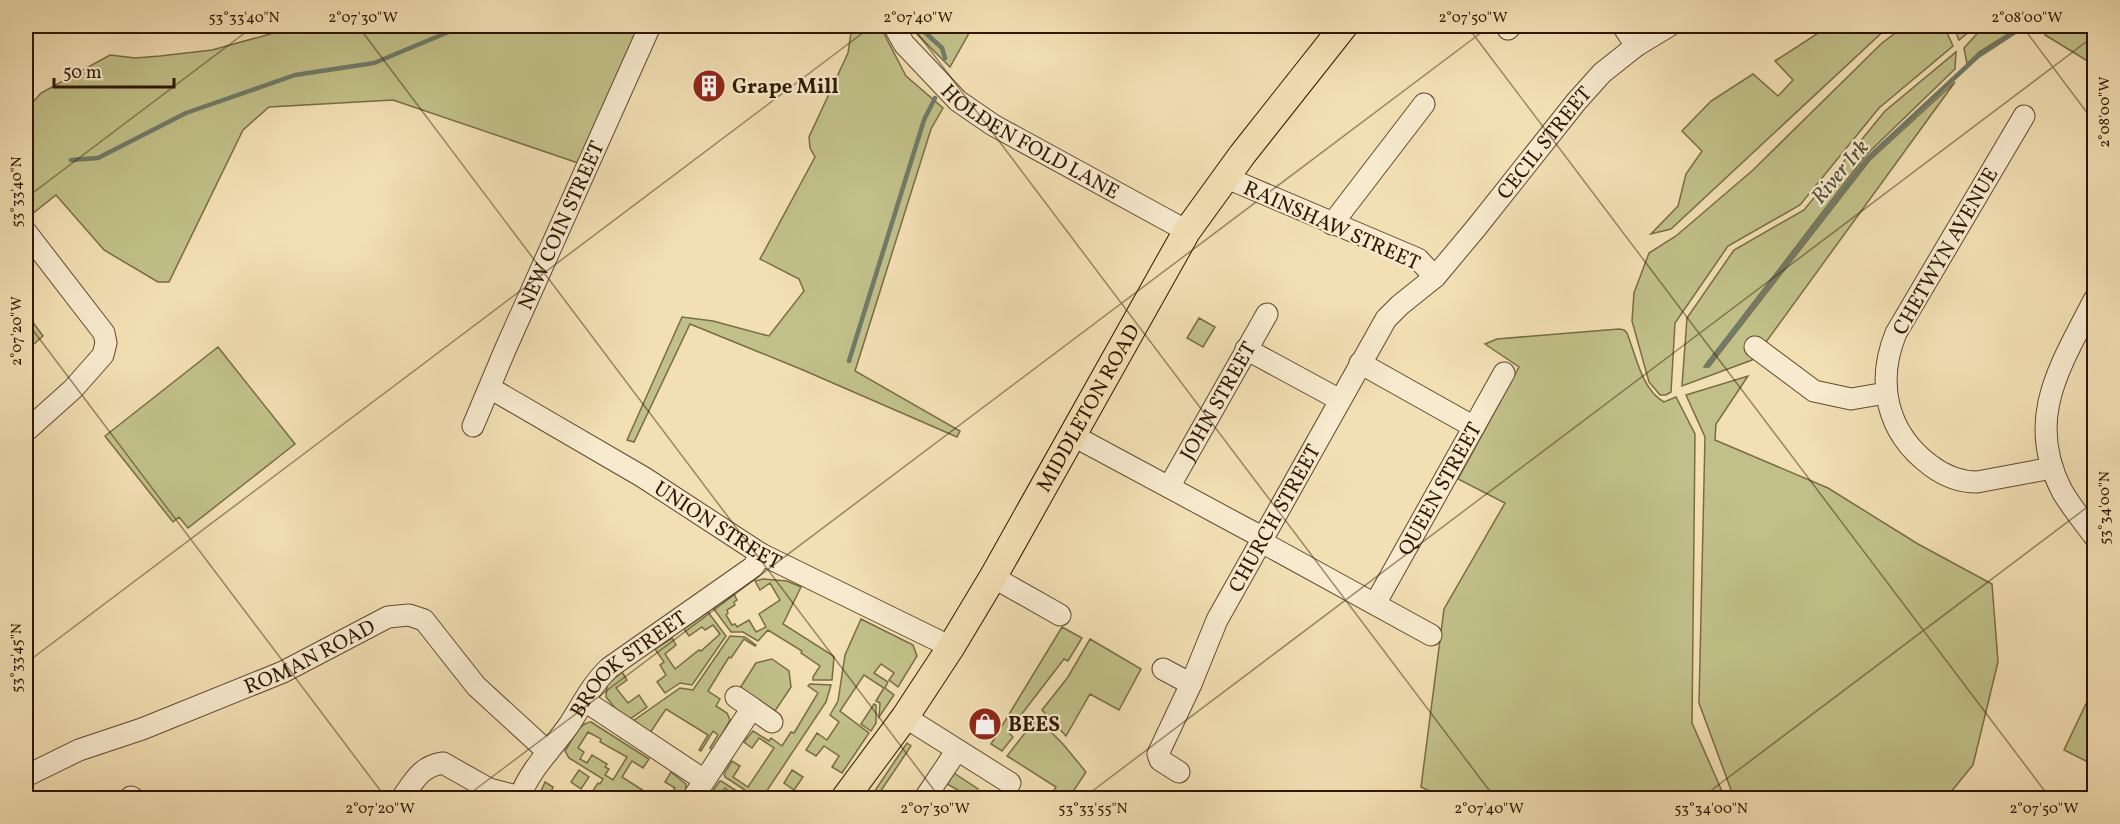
<svg xmlns="http://www.w3.org/2000/svg" width="2120" height="824" viewBox="0 0 2120 824" font-family="Vollkorn,serif">
<rect width="100%" height="100%" fill="#f2dfb3"/>
<filter id="stains"><feTurbulence type="fractalNoise" baseFrequency=".00333" numOctaves="4"/><feColorMatrix values="0 0 0 0 .2 0 0 0 0 .09 0 0 0 0 .02 0 0 0 .5 -.17"/></filter>
<radialGradient id="worn" r=".72"><stop offset=".6" stop-color="#630" stop-opacity="0"/><stop offset="1" stop-color="#630" stop-opacity=".3"/></radialGradient>
<!-- green -->
<path fill="#c1c088" stroke="#786c44" stroke-width="1.5" fill-rule="evenodd" d="M299 26H644L581 164 393 100 269 107 243 130 169 282H158L104 250 56 195 32 214 26 201V110L41 93 110 55 135 58 160 56 212 50Z
M852 26H880L906 76 943 108 931 129 855 371 960 431 957 437 803 370 690 324 634 442 627 440 682 317 713 321 769 336 804 291 799 279 760 259 815 157 810 148 809 137 848 53Z
M913 26H973L950 67 915 32Z
M1829 26H1889L1671 229 1651 234 1678 206 1686 174 1702 151 1682 131 1711 101 1753 74 1778 96 1793 80 1775 61Z
M1905 26H1944L1953 46 1879 108 1800 205 1728 246 1675 323 1671 392 1666 395H1660L1649 382 1632 321 1634 293 1649 253 1676 236 1753 170 1882 43Z
M1953 26H1976L1959 40Z
M1984 26H2021L1979 52 1967 64 1964 48Z
M2054 26H2094V65L2045 35Z
M1956 52 1955 69 1866 155 1704 367H1709L1870 160 1955 82 1758 353 1752 360 1682 386 1687 318 1734 250 1804 210 1885 111Z
M26 313 43 336 26 351Z
M1199 318 1215 327 1203 347 1187 338Z
M1619 329 1624 330 1627 333C1636 356 1642 390 1664 402L1676 397 1695 434 1692 723 1725 798H1445L1421 787 1444 609 1505 503 1458 479 1519 367 1485 344 1497 339Z
M218 347 295 444 188 528 179 517 173 522 105 436Z
M1748 376 1716 424 1715 440 1828 488 1918 544 1992 584 1998 662 1973 765 1946 798H1734L1699 703 1705 437 1686 395Z
M763 579 787 581 801 587 783 624 832 655 834 657 832 680H813V677L820 666 801 653 802 651 768 630 758 641 743 632H731L713 608 734 594 737 600 734 602 735 605 727 610 728 613 726 615 732 625 735 624 737 627 749 620 756 632 766 627 759 614 780 600 770 583 760 590 755 581Z
M708 612 726 636 692 685 680 683 665 693 657 682 666 675 660 665 664 662 655 649 672 638 676 645 665 654 675 669 699 650 701 651 720 634 713 625 705 630 702 627 689 636 684 629Z
M861 619 913 645 917 656 898 687 889 680 894 673 881 664 874 673 888 682 885 688 894 695 879 717 880 703 876 701 884 688 864 675 840 711 869 733 842 773 832 767 839 756 824 746 816 756 806 750 817 733 827 740 839 722 830 715 838 701 845 655Z
M1062 627 1082 638 1068 661 1064 659 1008 732 1013 737 1002 751 991 744Z
M730 636 745 637 756 645 755 646 744 639 731 658 729 657 708 691 720 699 716 706 727 713 730 720 713 750 710 748 718 735 713 731 701 751 699 750 708 735 666 709 650 733 633 721 680 688 693 690Z
M1090 639 1141 669 1119 710 1090 694 1066 736 1042 710 1068 677Z
M772 659 789 671 791 687 775 711 740 688 756 663Z
M622 672 627 680 616 688 628 703 639 695 647 707 630 719 615 708 606 697 607 685Z
M810 684 831 685 826 702 762 798H757L725 777 724 774 732 761 740 766 733 777 748 787 774 748 759 738 752 748 744 742 753 731 769 741 771 738 782 746 791 732 794 733 818 693 808 686Z
M2094 687V765L2064 750Z
M874 704 876 705V723L871 731 861 724Z
M1036 719 1039 720 1063 744 1086 772 1072 793V798H1049L1056 787 1007 756Z
M591 722 649 759 643 768 632 761 622 777 655 798H596L590 795 598 783 600 784 603 779 569 758 565 751C572 741 578 723 591 722ZM588 732 601 739 600 742 627 757 613 780 605 775 609 769 605 767 607 764 592 755 587 763 580 759 584 752 578 748Z
M907 743 911 746 876 798H870Z
M579 770 589 777 581 789 571 782Z
M792 770 803 777 794 790 784 783Z
M671 772 686 784V790L681 798H668L675 788 665 782Z
M954 773 978 789 972 798 947 784Z
M720 781H721L748 798H741L742 796 734 790 732 793 725 788 718 797 711 793Z
M545 782 553 787 551 792 561 798H541V791Z"/>
<g fill="none" stroke-linecap="round" stroke-linejoin="round">
<!-- stream -->
<path stroke="#707a68" stroke-width="4.5" d="M918 26 942 48 945 58
M71 160 98 158 186 113 295 75 374 63 463 26
M849 361 924 120 935 98
M1707 365 1868 158 1978 56 2024 26"/>
<defs>
<g id="minor">
<path id="s1" d="M894 26 904 44 958 101 993 125 1187 231"/>
<path d="M1623 26 1636 46"/>
<path d="M1508 29 1511 26"/>
<path d="M2024 116 1896 333C1876 382 1886 432 1930 465 1943 475 1960 482 1977 482L2052 468"/>
<path d="M1227 176 1234 181 1418 259 1435 277"/>
<path d="M1332 224 1424 104"/>
<path d="M26 232 104 333 106 343 103 355 73 389 26 431"/>
<path d="M2094 300C2061 365 2024 418 2062 491 2071 507 2084 522 2094 536"/>
<path d="M1755 347 1814 391 1851 399 1886 393"/>
<path d="M1246 349 1340 400"/>
<path d="M1360 363 1474 427"/>
<path id="s2" d="M490 388 643 477 761 554 951 647"/>
<path id="s3" d="M473 426 505 350 650 26"/>
<path d="M1072 435 1256 534 1269 546 1431 635"/>
<path id="s4" d="M1169 487 1267 314"/>
<path d="M993 577 1060 615"/>
<path id="s5" d="M1375 604 1504 373"/>
<path d="M1163 669 1191 684"/>
<path d="M585 701 704 780"/>
<path d="M752 708 772 722"/>
<path d="M905 717 1010 783"/>
<path id="s6" d="M1179 772 1160 760 1158 754 1191 684 1217 620 1386 319 1400 305 1435 277 1476 228 1576 102 1602 73 1636 46 1669 26"/>
<path id="s7" d="M26 776 79 750 142 729 283 672 388 617 409 615 424 620 476 686 548 752"/>
<path d="M131 797 133 798"/>
<path id="s8" d="M520 797C530 769 552 749 569 725 582 705 592 684 609 668L753 567 761 554"/>
<path d="M402 798C414 781 421 766 443 763L489 789 520 797"/>
<path d="M693 798 752 708 736 697"/>
<path d="M925 798 957 750"/>
</g>
<g id="major">
<path id="s9" d="M845 798 905 717 951 647 993 577 1187 231 1242 155 1344 26"/>
</g>
</defs>
<!-- minor casing -->
<use href="#minor" stroke="#60492d" stroke-width="23"/>
<!-- major casing -->
<use href="#major" stroke="#2f1700" stroke-width="29"/>
<!-- minor -->
<use href="#minor" stroke="#f7eace" stroke-width="21"/>
<!-- major -->
<use href="#major" stroke="#f2dfb3" stroke-width="27"/>
</g>
<!-- ticks -->
<path fill="none" stroke="#2f1700" stroke-width="1.5" stroke-opacity="0.45" d="M358 26 940 798M912 26 1495 798M1467 26 2050 798M2022 26 2094 122M26 198 254 26M26 321 386 798M26 663 872 26M464 798 1490 26M1083 798 2094 36M1701 798 2094 502"/>
<!-- icons -->
<defs>
<symbol id="building-disc" viewBox="-11 -11 22 22"><circle r="9.5" fill="#8f2418" stroke="#f7eace"/><path d="M-4-6H4V6H1V3H-1V6H-4ZM-2.5-4.3h1.7v1.8h-1.7ZM.8-4.3h1.7v1.8H.8ZM-2.5-1h1.7V.8h-1.7ZM.8-1h1.7V.8H.8Z" fill="#fff"/></symbol>
<symbol id="shop-disc" viewBox="-11 -11 22 22"><circle r="9.5" fill="#8f2418" stroke="#f7eace"/><path d="M-5-2.5h2.3a2.7 3.5 0 0 1 5.4 0H5L5.5 6h-11ZM-1.5-2.5h3a1.5 2.3 0 0 0-3 0Z" fill="#fff"/></symbol>
</defs>
<g fill-rule="evenodd">
<use href="#building-disc" x="690" y="67" width="38" height="38"/>
<use href="#shop-disc" x="966" y="705" width="38" height="38"/>
</g>
<g text-anchor="middle" stroke-width="4.5" stroke-linejoin="round" paint-order="stroke">
<!-- poi labels -->
<g font-size="21" font-weight="bold" fill="#2f1700" stroke="#f7eace" text-anchor="start">
<text x="732" y="93">Grape Mill</text>
<text x="1008" y="731">BEES</text>
</g>
<!-- street labels -->
<g font-size="21" fill="#2f1700" stroke="#f7eace">
<text dy="7" stroke="none"><textPath href="#s1" startOffset="182">HOLDEN FOLD LANE</textPath></text>
<text dy="7" stroke="none"><textPath href="#s6" startOffset="758">CECIL STREET</textPath></text>
<text dy="7" stroke="none"><textPath href="#s3" startOffset="219">NEW COIN STREET</textPath></text>
<text transform="translate(1332 225) rotate(24)" y="7">RAINSHAW STREET</text>
<text transform="translate(1945 251) rotate(-60)" y="7">CHETWYN AVENUE</text>
<text dy="7" stroke="none"><textPath href="#s4" startOffset="99">JOHN STREET</textPath></text>
<text dy="7" stroke="none"><textPath href="#s9" startOffset="460">MIDDLETON ROAD</textPath></text>
<text dy="7" stroke="none"><textPath href="#s5" startOffset="132">QUEEN STREET</textPath></text>
<text dy="7" stroke="none"><textPath href="#s6" startOffset="292">CHURCH STREET</textPath></text>
<text dy="7" stroke="none"><textPath href="#s2" startOffset="266">UNION STREET</textPath></text>
<text dy="7" stroke="none"><textPath href="#s7" startOffset="308">ROMAN ROAD</textPath></text>
<text dy="7" stroke="none"><textPath href="#s8" startOffset="174">BROOK STREET</textPath></text>
</g>
<!-- water labels -->
<g font-size="22" font-style="italic" fill="#55513d" stroke="#f7eace">
<text transform="translate(1839 171) rotate(-50)" y="8">River Irk</text>
</g>
</g>
<!-- margin -->
<rect width="2120" height="824" fill="none" stroke="#f2dfb3" stroke-width="66"/>
<!-- scale -->
<path d="M54 78v9h120v-9" fill="none" stroke="#2f1700" stroke-width="3"/>
<text x="63" y="78" font-size="18" fill="#2f1700" stroke="#f7eace" stroke-width="4.5" paint-order="stroke">50 m</text>
<rect x="33" y="33" width="2054" height="758" fill="none" stroke="#2f1700" stroke-width="2"/>
<g font-size="15" text-anchor="middle" fill="#2f1700">
<text x="244" y="22">53°33'40"N</text>
<text x="363" y="22">2°07'30"W</text>
<text x="918" y="22">2°07'40"W</text>
<text x="1473" y="22">2°07'50"W</text>
<text x="2027" y="22">2°08'00"W</text>
<text transform="translate(2104 112) rotate(-90)" y="5">2°08'00"W</text>
<text transform="translate(16 192) rotate(-90)" y="5">53°33'40"N</text>
<text transform="translate(16 331) rotate(-90)" y="5">2°07'20"W</text>
<text transform="translate(2104 508) rotate(-90)" y="5">53°34'00"N</text>
<text transform="translate(16 658) rotate(-90)" y="5">53°33'45"N</text>
<text x="380" y="813">2°07'20"W</text>
<text x="935" y="813">2°07'30"W</text>
<text x="1093" y="813">53°33'55"N</text>
<text x="1489" y="813">2°07'40"W</text>
<text x="1711" y="813">53°34'00"N</text>
<text x="2044" y="813">2°07'50"W</text>
</g>
<rect width="100%" height="100%" filter="url(#stains)"/>
<rect width="100%" height="100%" fill="url(#worn)"/>
</svg>
